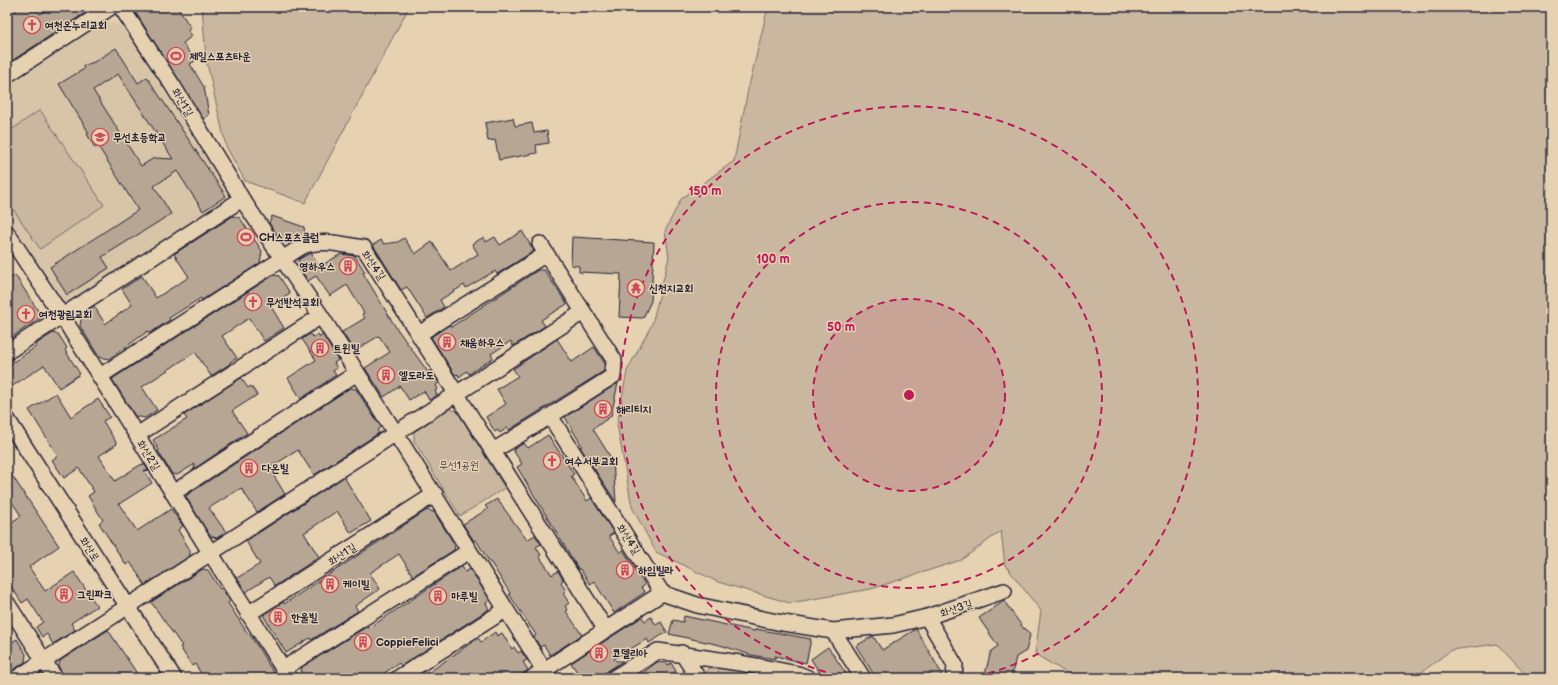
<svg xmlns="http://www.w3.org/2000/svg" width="1558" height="685" viewBox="0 0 1558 685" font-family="'Balsamiq Sans','Poor Story',sans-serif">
<rect width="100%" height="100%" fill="#e6d1b0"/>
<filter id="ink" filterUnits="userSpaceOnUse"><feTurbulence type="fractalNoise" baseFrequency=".025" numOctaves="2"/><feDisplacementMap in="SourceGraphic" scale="8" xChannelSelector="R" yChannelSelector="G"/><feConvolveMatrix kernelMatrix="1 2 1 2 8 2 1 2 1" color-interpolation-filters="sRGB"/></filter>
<g filter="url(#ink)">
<!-- built -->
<path fill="#d8c4a7" d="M105 21 122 25 228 191V201L69 302 57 300 7 224V83Z"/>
<!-- green -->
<path fill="#c9b89f" stroke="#766d6d" d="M202 7H409L305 203 245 181 226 146 206 59Z
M768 7H1551V678H1529L1497 644 1451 650 1414 678H1075L1035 654 1041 611 1005 565 1001 531 961 560 871 589 790 603 718 582 656 552 632 507 617 424 627 371 652 324 669 257 665 231 681 199 734 161 748 90Z
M40 110 104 205 40 249 7 200V133Z
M449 409 457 411 505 488 460 516 414 441V432Z
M713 665 782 678H705L703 675Z"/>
<!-- building -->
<path fill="#b6a693" stroke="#22223b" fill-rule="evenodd" d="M21 7H35L40 14 50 7H94L7 64V16Z
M132 7H177L191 28 188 30 192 36 183 43 195 61 190 64 204 87 209 115 203 119Z
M116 48 138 83 147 77 226 196 203 211 177 171 154 186 171 214 102 257 109 268 67 295 50 267 138 210 98 146 95 148 87 134 89 133 59 84 84 69 83 66 94 62ZM118 74 173 159 154 158 141 166 93 90Z
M513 118 515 126 532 123 534 133 547 131 549 143 536 145 537 153 499 160 495 140 488 141 485 123Z
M233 216 240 218 262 251 260 263 202 300 201 298 169 318 170 320 150 333 148 331 109 359 99 357 80 326 82 314 94 306 105 324 132 305 122 289 142 276 156 298 189 277 174 254Z
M272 216 304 227 305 236 290 243 282 242 269 223Z
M522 231 534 251 497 274 495 271 466 288 464 285 440 300 444 307 427 318 407 287 401 290 373 245 381 240 384 244 398 242 404 238 415 254 432 242 451 271 478 254 472 244 484 237 486 242 495 237 500 245Z
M572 237 654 242 651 301 643 318 619 317 621 274 579 272V266L571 265Z
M311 253 319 267 341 254 355 256 365 272 363 273 395 326 428 372 431 370 439 383 436 385 438 389 435 391 437 395 429 400 424 391 409 400 400 386 384 397 365 368 390 352 379 336 354 351 342 332 365 318 362 314 364 313 347 285 330 296 316 276 308 281 298 266 299 259Z
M538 270H544L567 304 541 320 545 326 526 338 513 346 511 341 491 354 493 358 469 374 467 371 459 377 458 374 455 375 431 337 449 325 451 327Z
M15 275 42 317 7 340V280Z
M274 275 279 276 290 293 270 305 284 328 264 341 249 318 222 336 237 358 230 362 231 363 211 376 195 352 142 387 157 410 145 418 135 416 112 379Z
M53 333 59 335 67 348 65 350 80 374 59 388 44 365 11 387 7 380V366L37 346 36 344Z
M310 334 313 337 318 334 320 337 323 335 338 360 334 363 337 368 333 371 336 375 301 399 288 378 316 360 302 339Z
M557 339 572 362 594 347 604 362V371L509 430 507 428 500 433 498 430 495 432 486 417 506 404 497 389 518 376 513 369Z
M241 378 248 388 251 386 257 395 232 411 247 433 194 469 195 464 177 475 172 474 158 451 159 450 153 440 187 419 184 415Z
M618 383 611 416 593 429 613 461 616 502 580 447 582 446 565 417Z
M350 388 356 389 376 420 381 427 377 430 379 433 314 475 298 450 269 468 285 494 257 512 241 488 209 508 226 532 217 538 210 536 186 497 187 495Z
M56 393 71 417 98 399 110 417 103 421 117 444 99 456 115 481 140 465 144 464 149 471 144 470 152 483 119 504 137 531 171 509 183 526 178 530 190 550V556L145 585 130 562 126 565 99 523 103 520 88 496 94 492 79 468 64 478 52 460 58 456 29 410Z
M548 435 574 474 571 476 587 501 591 498 614 533 609 536 620 553 623 550 645 585 641 588 645 592 614 613 594 581 590 584 580 569 579 570 517 467 522 464 513 450 524 443 528 448Z
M7 468 59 546 29 567 45 591 74 572 97 606 71 623 75 630 53 644 47 634 42 637 36 627 43 622 28 599 22 603 7 580V532L13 528 10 523 21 516 7 494Z
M344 477 371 521 351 533 337 511 304 533 319 557 275 586 269 577 246 592 237 578 260 564 246 541Z
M497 499 527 540 535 535 541 544 536 547 541 555 539 556 552 575 558 571 563 579 561 583 566 591 563 593 569 603 565 606 568 610 566 611 582 635 550 655 544 645 540 647 534 637 536 635 509 594 510 593 491 563H490L476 540 474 541 463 524 488 509 485 506Z
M427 510 434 512 455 545 454 550 413 576 399 554 370 573 380 589 355 606 358 611 311 640 310 638 286 653 263 615 283 602 284 604Z
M462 566 465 572 470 569 490 600 486 603 489 609 401 666 399 663 377 678H304L301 672 302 667 368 626 369 628Z
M203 569 208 570 220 589 222 588 230 601 228 603 248 634 249 633 277 678H204L195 664 192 666 180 647 182 646 151 602Z
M1004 601 1024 629 1025 628 1030 635 1026 651 1016 657 1011 678H984L991 651 998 646 979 618Z
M684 616 755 631 756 629 811 639 806 663 775 656V659L751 655 720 645 669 634 673 620 683 622Z
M642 617 645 621 651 617 656 625 661 622 667 632 649 643 647 639 614 659 616 661H623L597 678H581L571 663Z
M916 629 942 674 936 678H876L856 646 873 636 882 650Z
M108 630 140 678H66L58 666 61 660Z
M495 632 497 636 502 633 512 649 514 647 518 653 521 651 527 660 523 662 528 670 516 678H475L471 672 463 678H421L478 638 481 642Z
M17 639 26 654 25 662 10 672 7 667V645Z
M828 647 849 678H823L811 659Z
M657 662 667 663 668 665 671 663 676 671 666 678H636Z"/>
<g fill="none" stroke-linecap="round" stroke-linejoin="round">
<defs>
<path id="minor" d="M121 7 173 86 242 199 321 316 396 434 549 678
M7 75 111 7
M7 233 62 316 289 678
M540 244 614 360 613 376 550 416 662 593 697 605 777 622 833 631 863 678
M419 334 546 254
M7 352 242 199
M100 376 301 247C321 238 343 245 364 248L606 630
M7 419 174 678
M137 435 321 316
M493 451 550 416
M173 493 357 373
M7 603 55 678
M248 614 435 494
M833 631 893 625 927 617
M682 653 698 678
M283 669 469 551
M17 678 583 312
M398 678 505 610
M532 678 662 593
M614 678 658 651 740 663 798 674 808 678
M954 678 955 665 927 617 1004 591"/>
</defs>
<!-- minor casing -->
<use href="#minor" stroke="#22223b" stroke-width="18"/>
<!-- minor -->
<use href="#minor" stroke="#e6d1b0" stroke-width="15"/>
</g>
</g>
<!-- distance rings -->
<circle cx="909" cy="395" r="96" fill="#c2185b" fill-opacity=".12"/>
<g fill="none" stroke="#c2185b" stroke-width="2" stroke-dasharray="7 5">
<circle cx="909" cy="395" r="96"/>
<circle cx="909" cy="395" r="193"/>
<path d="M849 678A289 289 0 1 1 969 678"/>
</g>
<!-- icons -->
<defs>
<symbol id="church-ring" viewBox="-11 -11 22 22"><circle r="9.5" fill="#e6d1b0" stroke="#d1495b" stroke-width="1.5"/><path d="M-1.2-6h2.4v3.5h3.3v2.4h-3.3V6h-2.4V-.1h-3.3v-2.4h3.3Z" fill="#d1495b"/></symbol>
<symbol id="stadium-ring" viewBox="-11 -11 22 22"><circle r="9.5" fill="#e6d1b0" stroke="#d1495b" stroke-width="1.5"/><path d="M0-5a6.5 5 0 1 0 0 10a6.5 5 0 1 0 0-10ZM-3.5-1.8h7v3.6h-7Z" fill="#d1495b"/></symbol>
<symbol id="school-ring" viewBox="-11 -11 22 22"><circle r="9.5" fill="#e6d1b0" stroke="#d1495b" stroke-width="1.5"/><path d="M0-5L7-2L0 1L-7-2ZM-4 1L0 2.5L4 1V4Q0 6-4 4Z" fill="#d1495b"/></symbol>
<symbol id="building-ring" viewBox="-11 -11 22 22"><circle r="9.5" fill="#e6d1b0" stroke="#d1495b" stroke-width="1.5"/><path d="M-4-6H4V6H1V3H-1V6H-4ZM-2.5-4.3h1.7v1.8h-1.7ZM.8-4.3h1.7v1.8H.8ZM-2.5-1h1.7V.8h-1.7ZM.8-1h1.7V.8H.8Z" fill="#d1495b"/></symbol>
<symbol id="temple-ring" viewBox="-11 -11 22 22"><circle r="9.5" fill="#e6d1b0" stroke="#d1495b" stroke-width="1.5"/><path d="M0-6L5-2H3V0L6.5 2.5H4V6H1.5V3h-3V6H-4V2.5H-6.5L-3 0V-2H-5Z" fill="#d1495b"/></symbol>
</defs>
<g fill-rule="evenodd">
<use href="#church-ring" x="22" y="15" width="20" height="20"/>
<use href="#stadium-ring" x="166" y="46" width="20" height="20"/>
<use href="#school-ring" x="90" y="127" width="20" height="20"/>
<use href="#stadium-ring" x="236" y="227" width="20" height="20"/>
<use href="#building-ring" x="338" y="256" width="20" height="20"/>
<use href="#temple-ring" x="626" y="278" width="20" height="20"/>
<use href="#church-ring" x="243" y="292" width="20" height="20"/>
<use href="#church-ring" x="16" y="304" width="20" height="20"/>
<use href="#building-ring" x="437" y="332" width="20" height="20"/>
<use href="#building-ring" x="310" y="338" width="20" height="20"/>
<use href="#building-ring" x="376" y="365" width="20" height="20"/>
<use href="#building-ring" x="593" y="399" width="20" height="20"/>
<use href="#church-ring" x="542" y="451" width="20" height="20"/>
<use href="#building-ring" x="239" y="458" width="20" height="20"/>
<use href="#building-ring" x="615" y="560" width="20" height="20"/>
<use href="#building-ring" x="320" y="574" width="20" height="20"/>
<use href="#building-ring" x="54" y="584" width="20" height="20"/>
<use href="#building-ring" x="428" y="586" width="20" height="20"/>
<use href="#building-ring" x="268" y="607" width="20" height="20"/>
<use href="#building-ring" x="353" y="632" width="20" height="20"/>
<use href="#building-ring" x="589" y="643" width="20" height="20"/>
</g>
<g text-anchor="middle" stroke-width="3" stroke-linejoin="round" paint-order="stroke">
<!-- poi labels -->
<g font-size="11" font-weight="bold" fill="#22223b" stroke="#e6d1b0" text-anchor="start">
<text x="45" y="29">여천온누리교회</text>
<text x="189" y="60">제일스포츠타운</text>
<text x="113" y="141">무선초등학교</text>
<text x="259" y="241">CH스포츠클럽</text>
<text x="335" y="270" text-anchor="end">영하우스</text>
<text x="649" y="292">신천지교회</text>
<text x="266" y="306">무선반석교회</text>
<text x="39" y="318">여천광림교회</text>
<text x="460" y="346">채움하우스</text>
<text x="333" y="352">트윈빌</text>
<text x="399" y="379">엘도라도</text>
<text x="616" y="413">해리티지</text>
<text x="565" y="465">여수서부교회</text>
<text x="262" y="472">다온빌</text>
<text x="638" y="574">하임빌라</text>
<text x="343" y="588">케이빌</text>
<text x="77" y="598">그린파크</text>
<text x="451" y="600">마루빌</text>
<text x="291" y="621">한울빌</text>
<text x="376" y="646">CoppieFelici</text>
<text x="612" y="657">코델리아</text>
</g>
<!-- street labels -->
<g font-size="11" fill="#22223b" stroke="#e6d1b0">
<text transform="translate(183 102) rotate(59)" y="4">화산1길</text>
<text transform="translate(374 265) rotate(55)" y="4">화산4길</text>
<text transform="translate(149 455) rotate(58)" y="4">화산2길</text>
<text transform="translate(629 539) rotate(57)" y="4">화산4길</text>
<text transform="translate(90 549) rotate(57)" y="4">화산로</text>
<text transform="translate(342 554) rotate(-33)" y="4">화산1길</text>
<text transform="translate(956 608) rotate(-19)" y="4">화산3길</text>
</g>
<!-- park labels -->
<g font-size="11" fill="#43404f" stroke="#e6d1b0">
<text x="459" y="469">무선1공원</text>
</g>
</g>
<circle cx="909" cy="395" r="6" fill="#c2185b" stroke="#e6d1b0" stroke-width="2"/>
<g font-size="12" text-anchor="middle" font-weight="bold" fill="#c2185b" stroke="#e6d1b0" stroke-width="3" stroke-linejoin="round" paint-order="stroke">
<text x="705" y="195">150 m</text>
<text x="773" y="263">100 m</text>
<text x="841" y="331">50 m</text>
</g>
<!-- margin -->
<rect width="1558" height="685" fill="none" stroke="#e6d1b0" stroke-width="24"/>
<rect x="12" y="12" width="1534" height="661" fill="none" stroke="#22223b" stroke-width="1.5" filter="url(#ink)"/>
</svg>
